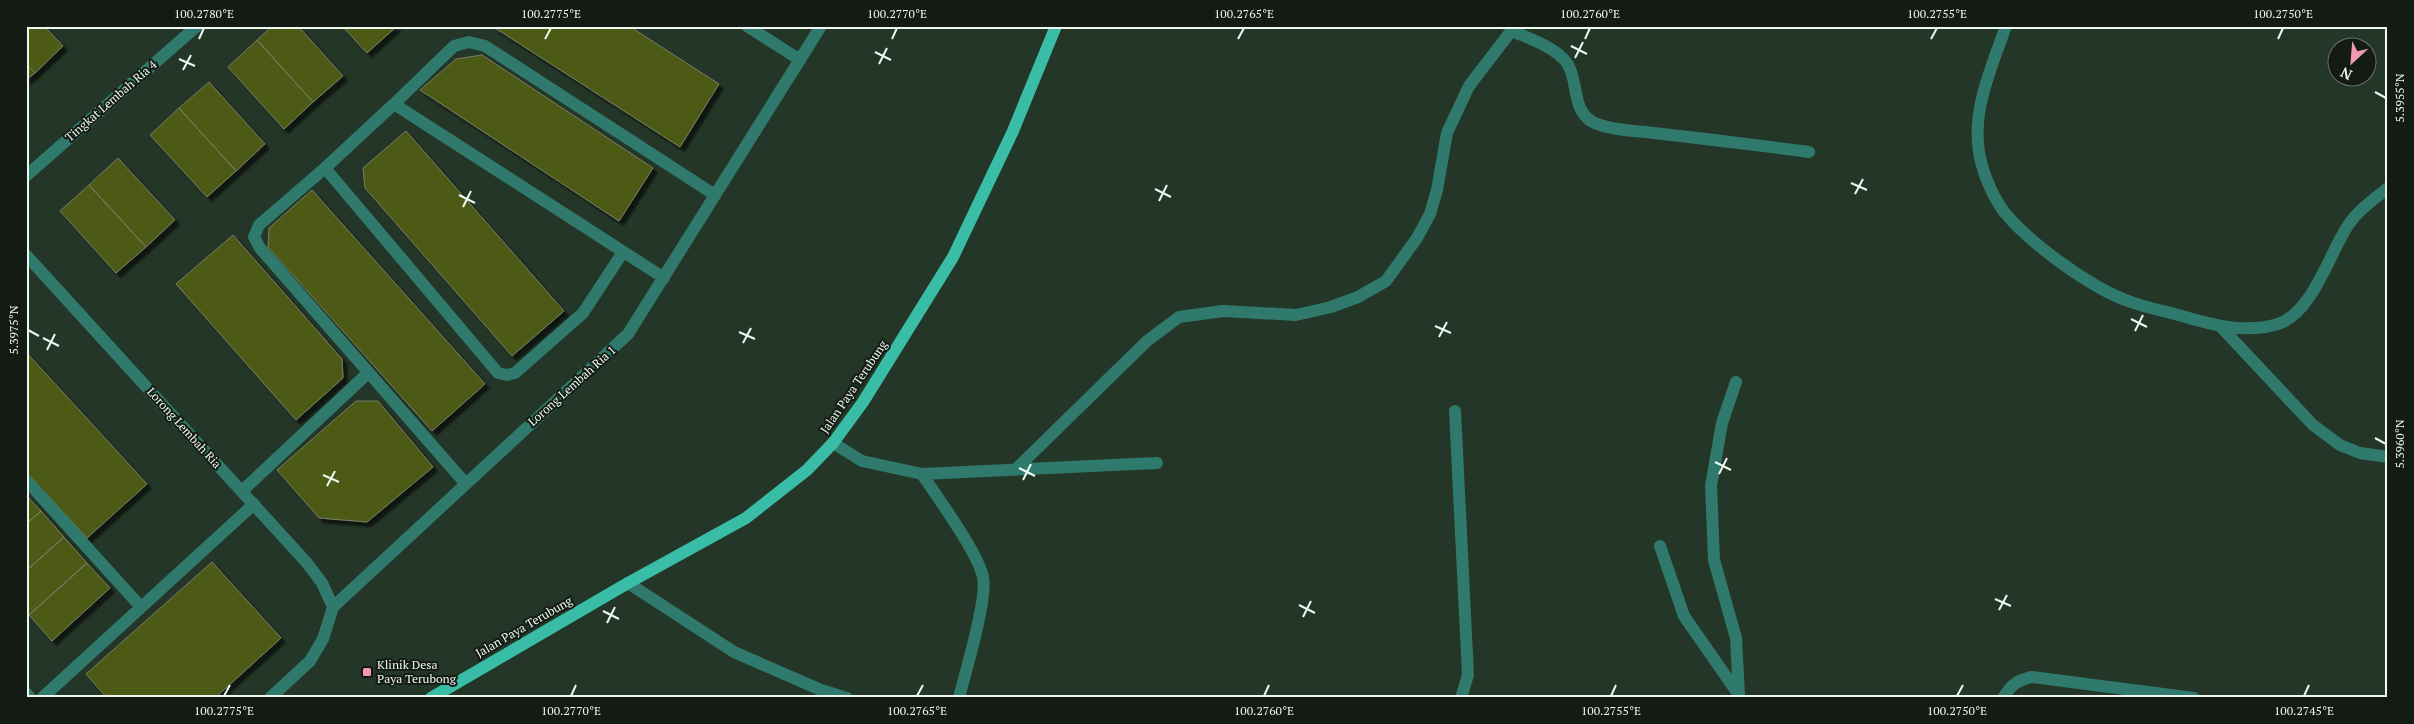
<svg xmlns="http://www.w3.org/2000/svg" width="2414" height="724" viewBox="0 0 2414 724" font-family="'PT Serif',serif">
<defs>
<filter id="shadow"><feDropShadow dx="4.5" dy="4.5" stdDeviation="1" flood-color="#0009"/></filter>
</defs>
<rect width="100%" height="100%" fill="#243627"/>
<!-- building -->
<path fill="#4d5a18" stroke="#777e66" filter="url(#shadow)" d="M26 26H44L63 46 35 73 26 64Z
M272 26H298L343 76 313 102 257 40Z
M342 26H396V27L367 53Z
M496 26H629L719 84 680 147 495 28Z
M257 40 313 102 284 129 228 67Z
M482 55 653 168 619 221 420 90 456 59Z
M26 64 35 73 26 80Z
M209 82 265 144 236 171 179 108Z
M179 108 236 171 207 197 150 135Z
M406 131 564 311 512 356 365 188 363 168Z
M118 158 175 220 146 247 89 185Z
M89 185 146 247 116 273 60 211Z
M312 190 485 384 432 431 268 247 269 228Z
M233 235 342 359 343 378 296 420 176 284Z
M26 352 147 484 87 538 26 472Z
M356 401H378L433 467 367 522 319 518 277 470Z
M26 495 41 511 26 524Z
M41 511 64 537 26 571V524Z
M64 537 87 563 29 615 26 612V571Z
M212 562 281 638 215 698H107L86 674Z
M87 563 110 588 52 641 29 615Z"/>
<g fill="none" stroke-linecap="round" stroke-linejoin="round">
<!-- service -->
<path stroke="#2f7a6c" stroke-width="12" d="M394 104 454 46 469 42 485 46 715 195
M325 168 259 225 254 237 260 248 465 483
M26 480 141 607
M242 491 368 373
M42 698 254 504"/>
<!-- minor -->
<path stroke="#2f7a6c" stroke-width="12" d="M747 26 800 60
M2006 26C1991 69 1969 115 1981 162 1985 178 1994 199 2005 213 2031 244 2092 289 2131 302 2147 308 2165 311 2182 316 2212 325 2246 334 2278 324 2312 313 2329 255 2347 227 2357 211 2373 200 2388 188
M1512 31C1530 39 1555 47 1567 63 1579 81 1571 107 1591 121 1605 130 1638 131 1654 133 1706 139 1757 145 1809 152
M26 176 197 26
M623 252 583 313 515 373 507 375 498 373 325 168 394 104 664 278
M26 255 307 563 322 583 333 607
M2221 327 2313 425 2340 445 2360 453 2388 457
M1736 382 1722 423 1711 486 1714 560 1736 638 1739 694
M1455 411 1468 675 1461 698
M833 443 862 461 922 474 1157 463
M1015 470 1147 341 1179 317 1223 311 1296 315 1331 307 1358 297 1386 281 1417 238 1430 214 1437 190 1447 133 1469 86 1515 26
M922 474C939 500 977 551 983 577 988 598 965 673 959 698
M1660 546 1684 616 1739 695
M628 583 734 652 821 690 847 698
M26 693 30 698
M270 698 310 661 323 639 333 607 628 334 821 26
M2003 698C2011 685 2017 680 2032 677L2194 698"/>
<!-- primary -->
<path stroke="#39bda6" stroke-width="12" d="M431 698 628 583 746 518 807 470 833 443 863 402 953 257 1013 131 1056 26"/>
</g>
<!-- ticks -->
<path fill="none" stroke="#edf8ee" stroke-width="2" d="M199 39 204 28M545 39 551 28M892 39 897 28M1238 39 1244 28M1585 39 1590 28M1931 39 1937 28M2278 39 2283 28M1571 46 1587 54M875 52 891 60M1575 58 1583 42M179 59 195 66M879 64 887 48M183 70 191 55M2375 92 2386 98M1851 183 1867 190M1155 189 1171 197M1855 194 1863 179M459 195 475 203M1159 201 1167 185M463 207 471 191M2131 319 2147 327M1435 326 1451 333M28 330 39 336M2135 331 2143 315M739 332 755 339M1439 337 1447 322M43 338 59 346M743 343 751 328M47 350 55 334M2375 438 2386 444M1715 462 1731 470M1019 468 1035 476M1719 474 1727 458M323 475 339 482M1023 480 1031 464M327 486 335 471M1995 599 2011 606M1299 605 1315 613M1999 610 2007 595M603 611 619 619M1303 617 1311 601M607 623 615 607M224 696 230 685M571 696 576 685M917 696 923 685M1264 696 1269 685M1611 696 1616 685M1957 696 1963 685M2304 696 2309 685"/>
<!-- markers -->
<rect fill="#f19ab2" stroke="#131b14" stroke-width="2" x="362" y="667" width="10" height="10" rx="2.5"/>
<g text-anchor="middle" stroke-width="4" stroke-linejoin="round" paint-order="stroke">
<!-- street labels -->
<g font-size="12" fill="#edf8ee" stroke="#131b14">
<text transform="translate(111 101) rotate(-41)" y="4">Tingkat Lembah Ria 4</text>
<text transform="translate(572 386) rotate(-42)" y="4">Lorong Lembah Ria 1</text>
<text transform="translate(854 387) rotate(-56)" y="4">Jalan Paya Terubung</text>
<text transform="translate(184 428) rotate(48)" y="4">Lorong Lembah Ria</text>
<text transform="translate(524 627) rotate(-30)" y="4">Jalan Paya Terubung</text>
</g>
<!-- poi labels -->
<g font-size="12" fill="#edf8ee" stroke="#131b14" text-anchor="start">
<text x="377" y="669">Klinik Desa<tspan x="377" dy="14">Paya Terubong</tspan></text>
</g>
</g>
<!-- border -->
<rect width="2414" height="724" fill="none" stroke="#131b14" stroke-width="55"/>
<!-- north arrow -->
<g transform="translate(2352 62) rotate(206)"><circle r="24" fill="#131b14" stroke="#6a736b"/>
<path d="M0-4L9 19L0 12L-9 19Z" fill="#f19ab2"/>
<text y="-8" font-size="14" font-weight="bold" text-anchor="middle" fill="#edf8ee">N</text>
</g>
<rect x="28" y="28" width="2358" height="668" fill="none" stroke="#edf8ee" stroke-width="2"/>
<g font-size="12" text-anchor="middle" fill="#edf8ee">
<text x="204" y="18">100.2780°E</text>
<text x="551" y="18">100.2775°E</text>
<text x="897" y="18">100.2770°E</text>
<text x="1244" y="18">100.2765°E</text>
<text x="1590" y="18">100.2760°E</text>
<text x="1937" y="18">100.2755°E</text>
<text x="2283" y="18">100.2750°E</text>
<text transform="translate(2400 98) rotate(-90)" y="4">5.3955°N</text>
<text transform="translate(14 330) rotate(-90)" y="4">5.3975°N</text>
<text transform="translate(2400 444) rotate(-90)" y="4">5.3960°N</text>
<text x="224" y="715">100.2775°E</text>
<text x="571" y="715">100.2770°E</text>
<text x="917" y="715">100.2765°E</text>
<text x="1264" y="715">100.2760°E</text>
<text x="1611" y="715">100.2755°E</text>
<text x="1957" y="715">100.2750°E</text>
<text x="2304" y="715">100.2745°E</text>
</g>
</svg>
